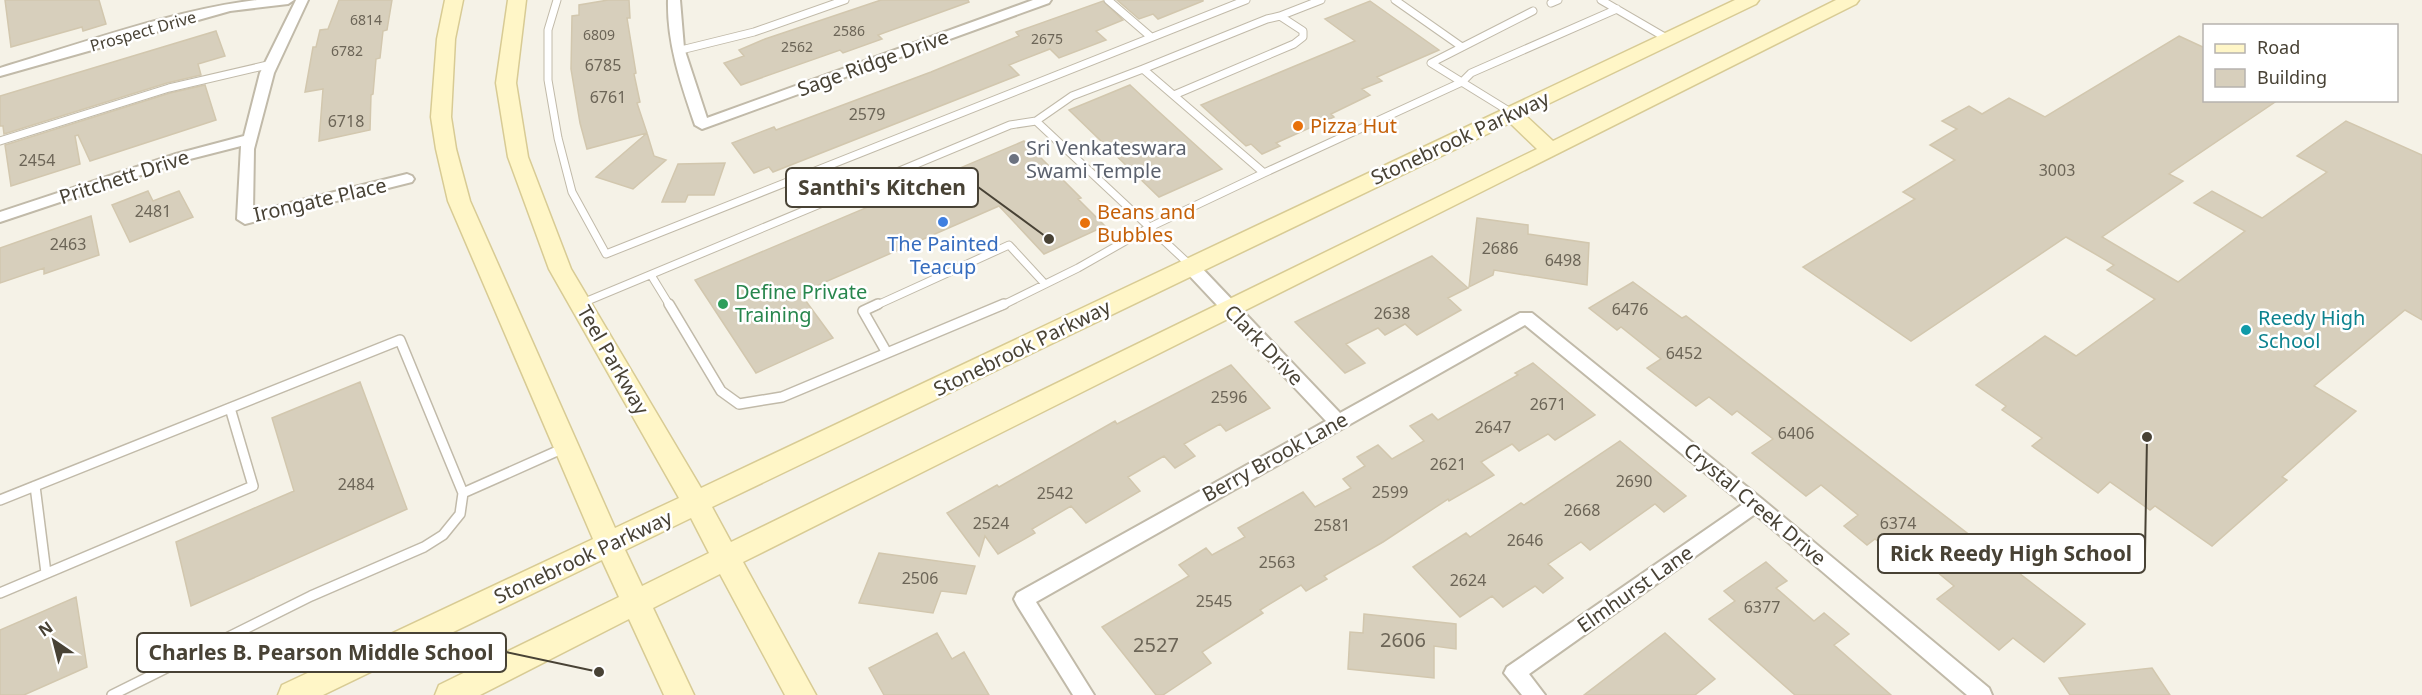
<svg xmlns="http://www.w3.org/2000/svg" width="2422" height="695" viewBox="0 0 2422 695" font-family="'Noto Sans',sans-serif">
<rect width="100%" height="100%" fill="#f5f2e7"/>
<!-- building -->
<path fill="#d7cfbc" stroke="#d2c7ae" stroke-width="1.5" d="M5 0H99L106 24 83 31 82 27 11 47Z
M339 0H392L387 30 383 31 380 58 376 59 373 94 371 95 370 130 319 141 323 89 305 92 313 47H316L320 30 328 29Z
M608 0H629L630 18H627L636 73 634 74 640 102 637 103 647 133 587 149 580 123 571 69 572 16 579 15V5Z
M881 0H968L969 2 878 35 882 39 843 53 840 50 741 85 724 63 744 56 739 50 765 39Z
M1117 0H1203V1L1158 19 1153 14 1139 19Z
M1103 1 1123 20 1096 31 1106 40 1059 58 1050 49 1009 65 1019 75 773 172 769 167 754 173 732 143 774 127 776 130 931 72 1019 36 1016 32Z
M1370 1 1439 50 1377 77 1382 81 1362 89 1370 95 1331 114 1334 117 1276 143 1280 146 1262 154 1251 144 1246 146 1201 105 1355 41 1325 19Z
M216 31 225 56 198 64 201 75 167 83 4 134 3 126H0V96Z
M2179 36 2205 48V100H2278L2169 174 2183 181 2102 237 2178 282 2245 231 2194 203 2212 191 2262 218 2327 172 2297 156 2346 121 2422 155V320L2405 310 2314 386 2356 411 2282 477 2287 480 2212 546 2155 506 2150 510 2110 482 2098 493 2032 446 2042 438 2002 410 2006 406 1976 385 2045 336 2076 356 2155 299 2107 270 2114 265 2066 237 1911 341 1803 267 1915 199 1903 192 1955 160 1930 145 1957 129 1942 121 1969 106 1982 114 2009 98 2045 117Z
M205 85 216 120 90 161 78 135 75 136 80 164 11 186 5 145 170 93Z
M1130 85 1158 111 1222 169 1159 197 1069 110Z
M647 133 654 156 666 160 633 189 596 177Z
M1024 141 1081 198 1078 199 1105 226 1044 254 999 206 800 293 833 338 756 373 695 280Z
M725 163 714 195H688L685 202H662L678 164Z
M148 191 153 201 179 191 193 217 130 242 112 205Z
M91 216 99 255 44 274V268L0 283V248Z
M1477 218 1528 225V234L1589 243 1587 285 1494 270 1493 275 1469 287Z
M1432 256 1468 288 1448 298 1461 310 1417 335 1405 324 1385 335 1378 328 1346 344 1365 363 1345 373 1295 322Z
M1633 282 1682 318 1686 316 2085 624 2044 662 2013 638 1999 650 1937 599 1954 586 1913 552 1903 560 1875 539 1867 545 1844 526 1858 515 1821 485 1806 496 1752 453 1773 439 1737 411 1732 415 1709 397 1696 406 1647 368 1661 359 1621 327 1617 330 1589 308Z
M1533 363 1595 415 1555 440 1548 434 1519 451 1512 444 1481 462 1494 475 1449 501 1448 499 1383 542 1324 576 1327 579 1306 591 1301 585 1260 610 1263 613 1202 652 1211 663 1163 695H1156L1102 627 1189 576 1179 565 1206 548 1212 555 1245 537 1238 528 1303 492 1315 507 1351 488 1343 479 1365 466 1357 457 1378 445 1392 459 1424 441 1410 426 1432 414 1438 420 1518 375 1515 373Z
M1231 365 1270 408 1226 431 1220 424 1184 444 1195 456 1175 468 1164 456 1128 477 1140 491 1086 523 1071 506 1032 529 1035 533 998 554 985 536 979 556 947 513 997 485 999 487 1115 421 1117 424Z
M360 382 407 509 191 606 176 542 294 491 272 418Z
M1620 441 1686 496 1664 512 1655 504 1590 550 1581 542 1548 564 1563 578 1543 593 1535 586 1503 607 1492 596 1460 617 1413 567 1466 533 1470 537 1521 503 1524 505Z
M879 553 975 566 966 594 941 591 933 613 859 603Z
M1766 562 1787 581 1776 588 1814 621 1824 613 1849 634 1834 645 1891 695H1795L1709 619 1735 601 1724 591Z
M76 597 87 667 24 695H0V630Z
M1364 614 1456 624V649L1434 646V678L1348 669 1350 632 1363 633Z
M937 633 952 659 964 652 989 695H884L869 668Z
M1665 633 1715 679 1695 695H1584Z
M2152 668 2170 695H2070L2059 678Z"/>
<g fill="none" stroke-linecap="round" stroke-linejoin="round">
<defs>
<path id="lane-far1" d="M557 0 548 30V80L558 138 572 192 606 254 1246 0
M1108 0 1151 37
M1395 0 1462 47
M1601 0 1668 39
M1551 3 1558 0
M1280 16 1321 0
M677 51 754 32 845 0
M1143 69 1267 19 1280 16 1303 31V37L1294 44 1174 95
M1512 113 1431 63 1533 11
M0 141 169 88 272 64
M1264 173 1462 82 1471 73 1617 9
M651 275 670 306
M580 304 1010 125 1036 121 1191 266
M875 306 1009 245 1045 284
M1001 306 1078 268 1150 227 1264 173 1143 69 1072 96 1036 121"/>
<path id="lane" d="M669 304 721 391 739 404 782 397 1004 304
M878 304 863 311 887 353
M35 486 46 573
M463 493 564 448
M0 500 400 340 463 493 460 514 443 535 424 547 311 596 112 695
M0 593 253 486 230 408"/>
<path id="street" d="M257 0H294L288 4 230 11 0 76V68C81 44 173 10 257 0Z
M296 0H308L274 73 254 149 253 212 407 174 412 176 414 179 412 182 245 224 237 219 241 146 186 160 0 222V212L176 154 244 136 260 73Z
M668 0H680L684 48 707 118 1033 0H1051L1049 3 702 129 695 125C681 84 667 44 668 0Z
M1191 262 1197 263 1340 413 1520 313H1532L1762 499 1989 688 1992 695H1967L1755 514 1529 674 1545 695H1522L1504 673 1507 667 1743 504 1525 325 1036 602 1094 695H1073L1017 605 1014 599 1017 593 1326 421 1185 271 1183 267 1185 263Z"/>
<path id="secondary" d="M445 0H463L455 39 451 117 456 149 470 201 615 528 679 498 549 269 508 157 496 83 508 0H526L516 83 528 157 571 269 701 488 1735 0H1759L1756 4 1525 115 1553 141 1836 0H1859L1856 4 743 562 816 695H785L720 574 653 608 694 695H664L629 619 480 695H435L439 685 619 597 602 560 323 695H278L282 685 593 539 448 201 436 149 431 117 437 39ZM1510 123 1537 149 731 542 712 507ZM691 518 709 553 642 586 625 550Z"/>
</defs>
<!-- lane-far1 casing -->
<use href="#lane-far1" stroke="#c1baa9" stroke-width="9"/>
<!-- lane casing -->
<use href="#lane" stroke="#c1baa9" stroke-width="12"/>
<!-- street casing -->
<use href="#street" stroke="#c1baa9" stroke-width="4"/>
<!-- secondary casing -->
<use href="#secondary" stroke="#d8cb94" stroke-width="3"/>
<!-- lane-far1 -->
<use href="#lane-far1" stroke="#fff" stroke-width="7"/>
<!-- lane -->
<use href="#lane" stroke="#fff" stroke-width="9"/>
<!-- street -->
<use href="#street" fill="#fff" fill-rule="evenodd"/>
<!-- secondary -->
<use href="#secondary" fill="#fff6c7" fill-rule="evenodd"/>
</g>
<!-- markers -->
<g fill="#e8710a" stroke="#fff" stroke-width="2">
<circle cx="1298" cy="126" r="6"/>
<circle cx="1085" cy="223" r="6"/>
</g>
<circle fill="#6b7280" stroke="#fff" stroke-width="2" cx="1014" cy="159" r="6"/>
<circle fill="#3f7fe0" stroke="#fff" stroke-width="2" cx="943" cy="222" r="6"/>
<circle fill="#2e9e5b" stroke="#fff" stroke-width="2" cx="723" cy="304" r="6"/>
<circle fill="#0f9aa8" stroke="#fff" stroke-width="2" cx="2246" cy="330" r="6"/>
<g text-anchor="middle" stroke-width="5" stroke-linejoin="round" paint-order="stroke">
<!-- far-number labels -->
<g font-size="14" fill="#6c6557">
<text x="366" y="25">6814</text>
<text x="849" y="36">2586</text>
<text x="599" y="40">6809</text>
<text x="1047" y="44">2675</text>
<text x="797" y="52">2562</text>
<text x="347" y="56">6782</text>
</g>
<!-- far-street labels -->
<g font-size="16" fill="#484235" stroke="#fff">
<text transform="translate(143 31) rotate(-16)" y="6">Prospect Drive</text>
</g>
<!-- number labels -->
<g font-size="16" fill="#6c6557">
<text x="603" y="71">6785</text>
<text x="608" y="103">6761</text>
<text x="867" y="120">2579</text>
<text x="346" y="127">6718</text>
<text x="37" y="166">2454</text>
<text x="2057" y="176">3003</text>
<text x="153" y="217">2481</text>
<text x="68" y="250">2463</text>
<text x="1500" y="254">2686</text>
<text x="1563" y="266">6498</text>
<text x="1630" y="315">6476</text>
<text x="1392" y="319">2638</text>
<text x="1684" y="359">6452</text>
<text x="1229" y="403">2596</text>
<text x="1548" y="410">2671</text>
<text x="1493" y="433">2647</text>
<text x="1796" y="439">6406</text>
<text x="1448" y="470">2621</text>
<text x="1634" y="487">2690</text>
<text x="356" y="490">2484</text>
<text x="1390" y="498">2599</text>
<text x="1055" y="499">2542</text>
<text x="1582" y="516">2668</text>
<text x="991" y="529">2524</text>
<text x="1898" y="529">6374</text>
<text x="1332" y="531">2581</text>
<text x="1525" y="546">2646</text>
<text x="1277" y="568">2563</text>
<text x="920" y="584">2506</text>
<text x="1468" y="586">2624</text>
<text x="1214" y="607">2545</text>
<text x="1762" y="613">6377</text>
</g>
<!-- street labels -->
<g font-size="20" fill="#484235" stroke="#fff">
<text transform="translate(873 63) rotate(-20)" y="7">Sage Ridge Drive</text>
<text transform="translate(1460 138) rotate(-25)" y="7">Stonebrook Parkway</text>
<text transform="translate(124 177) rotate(-18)" y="7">Pritchett Drive</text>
<text transform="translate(320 200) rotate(-13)" y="7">Irongate Place</text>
<text transform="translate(1264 345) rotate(46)" y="7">Clark Drive</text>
<text transform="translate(1022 348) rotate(-26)" y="7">Stonebrook Parkway</text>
<text transform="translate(613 360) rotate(60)" y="7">Teel Parkway</text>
<text transform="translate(1275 457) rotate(-29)" y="7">Berry Brook Lane</text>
<text transform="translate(1755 504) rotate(40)" y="7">Crystal Creek Drive</text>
<text transform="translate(583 557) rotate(-25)" y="7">Stonebrook Parkway</text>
<text transform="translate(1635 589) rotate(-35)" y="7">Elmhurst Lane</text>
</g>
<!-- food labels -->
<g font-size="20" fill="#c56008" stroke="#fff" text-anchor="start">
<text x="1310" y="133">Pizza Hut</text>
<text x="1097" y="219">Beans and<tspan x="1097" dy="23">Bubbles</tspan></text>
</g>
<!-- worship labels -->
<g font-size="20" fill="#5b616d" stroke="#fff" text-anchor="start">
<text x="1026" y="155">Sri Venkateswara<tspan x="1026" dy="23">Swami Temple</tspan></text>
</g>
<!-- shop labels -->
<g font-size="20" fill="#366cbe" stroke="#fff">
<text x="943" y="251">The Painted<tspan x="943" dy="23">Teacup</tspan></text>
</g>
<!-- leisure labels -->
<g font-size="20" fill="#27864d" stroke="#fff" text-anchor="start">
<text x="735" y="299">Define Private<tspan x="735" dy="23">Training</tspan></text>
</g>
<!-- culture labels -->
<g font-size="20" fill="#0d838f" stroke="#fff" text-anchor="start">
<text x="2258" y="325">Reedy High<tspan x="2258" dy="23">School</tspan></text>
</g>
<!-- near-number labels -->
<g font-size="20" fill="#6c6557">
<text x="1403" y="647">2606</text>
<text x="1156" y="652">2527</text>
</g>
</g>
<!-- callouts -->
<path fill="none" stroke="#484235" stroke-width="2" d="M1049 239L978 187M2147 437L2145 554M599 672L506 652"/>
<g fill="#484235" stroke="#fff" stroke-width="2">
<circle cx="1049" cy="239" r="6"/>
<circle cx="2147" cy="437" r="6"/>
<circle cx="599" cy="672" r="6"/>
</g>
<g fill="#fff" stroke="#484235" stroke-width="2">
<rect x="786" y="168" width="192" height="39" rx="6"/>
<rect x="1878" y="534" width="267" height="39" rx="6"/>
<rect x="137" y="633" width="369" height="39" rx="6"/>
</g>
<g font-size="21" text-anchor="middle" font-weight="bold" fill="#484235">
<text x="882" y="195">Santhi's Kitchen</text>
<text x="2011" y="561">Rick Reedy High School</text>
<text x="321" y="660">Charles B. Pearson Middle School</text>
</g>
<!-- legend -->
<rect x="2203" y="24" width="195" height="78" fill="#ffffff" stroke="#b6b3ae" stroke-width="1.5"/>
<rect x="2215" y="44" width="30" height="9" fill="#fff6c7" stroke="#b6b3ae" stroke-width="1.5"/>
<text x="2257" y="54" font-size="18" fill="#484235">Road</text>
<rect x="2215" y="69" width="30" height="18" fill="#d7cfbc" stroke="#b6b3ae" stroke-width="1.5"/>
<text x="2257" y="84" font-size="18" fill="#484235">Building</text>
<!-- north arrow -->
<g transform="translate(54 641) rotate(325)" stroke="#ffffff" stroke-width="4.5" paint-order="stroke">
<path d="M0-4.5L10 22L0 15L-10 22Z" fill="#484235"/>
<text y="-9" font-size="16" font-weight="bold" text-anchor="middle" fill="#484235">N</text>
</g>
</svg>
